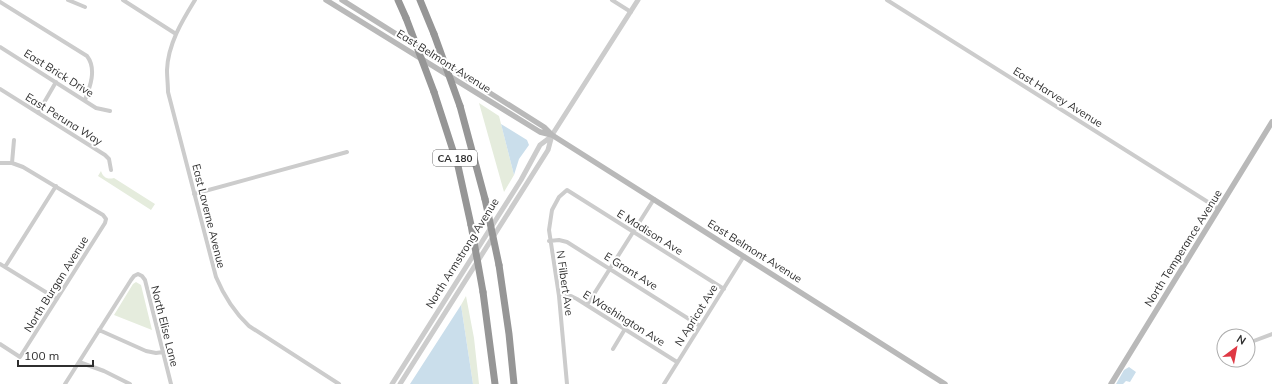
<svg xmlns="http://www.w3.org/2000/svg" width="1272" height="384" viewBox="0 0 1272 384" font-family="Mulish,sans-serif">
<rect width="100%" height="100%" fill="#fff"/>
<!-- green -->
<path fill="#e5ecdd" d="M479 103 499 116 514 175 504 192Z
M101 171C103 177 107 180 114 178L155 204 151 210 98 176Z
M136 282 141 285 152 330 114 315 133 284Z
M466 296 474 338 479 384H473L461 305Z"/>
<!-- water -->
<path fill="#cadeeb" d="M501 124 527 140 529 145 519 159 514 175Z
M461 305 473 384H410Z
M1129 367 1136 372 1130 382 1126 381 1123 384H1116L1124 370Z"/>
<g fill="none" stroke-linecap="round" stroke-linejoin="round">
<!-- minor -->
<path stroke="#ccc" stroke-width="4" d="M68 0 85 7
M123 0 176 34
M195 0C182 21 168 44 167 70 167 77 168 85 168 92L216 277C224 296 234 312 249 326L339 384
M612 0 631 12
M887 0 1219 209
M0 2 87 56C97 69 90 87 85 100
M0 47 96 108 110 111
M0 89 105 155 109 159 111 170
M38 113 56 82
M0 163H12L23 167 103 215 106 219 105 223 20 357 0 344
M12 163 14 140
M194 194 347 152
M549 241 559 240 567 242 700 326
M0 264 57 299
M5 267 56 186
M559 296H571L577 299 677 362
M587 305 654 199
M99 330 146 351 156 353 163 352
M1251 342 1272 334
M613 349 625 329
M79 362 104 371 130 384
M65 384 131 280 134 276 138 274 142 276 145 280 171 384
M567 384 559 296 549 230 552 210 559 197 567 190 724 289
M664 384 744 256"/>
<!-- tertiary -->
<path stroke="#ccc" stroke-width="5" d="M392 384 521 180 540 145 552 136
M400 384 548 150 552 135 638 0"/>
<!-- secondary -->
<path stroke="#b9b9b9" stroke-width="5.5" d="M326 0 540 132 552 135
M342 0 544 127 552 135 945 384
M1111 384 1272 122"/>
<!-- motorway -->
<path stroke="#969696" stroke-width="7" d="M398 0 406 18
M420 0 434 34
M434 92 458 166 471 225
M460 106 485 199
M499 265 509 334 514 384
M483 292 495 384"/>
<!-- motorway-bridge -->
<path stroke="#969696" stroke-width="7" d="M406 18 434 92
M434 34 460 106
M485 199 499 265
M471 225 483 292"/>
</g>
<g text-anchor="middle" stroke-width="4" stroke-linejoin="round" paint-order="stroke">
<!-- shield labels -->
<rect fill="#fff" stroke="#6d6d6d" stroke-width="1" x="433" y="150" width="44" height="16" rx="3"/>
<g font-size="10" font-weight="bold" fill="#2f2f2f">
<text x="455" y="162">CA 180</text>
</g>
<!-- street labels -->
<g font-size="11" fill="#2f2f2f" stroke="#fff">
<text transform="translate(444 61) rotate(32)" y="4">East Belmont Avenue</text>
<text transform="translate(59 73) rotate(32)" y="4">East Brick Drive</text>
<text transform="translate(1058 97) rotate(32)" y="4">East Harvey Avenue</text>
<text transform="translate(64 119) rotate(32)" y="4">East Peruna Way</text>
<text transform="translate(209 216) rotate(76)" y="4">East Laverne Avenue</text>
<text transform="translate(650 232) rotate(32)" y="4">E Madison Ave</text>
<text transform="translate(1183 248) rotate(-58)" y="4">North Temperance Avenue</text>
<text transform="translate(755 251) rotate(32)" y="4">East Belmont Avenue</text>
<text transform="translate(462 253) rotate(-58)" y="4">North Armstrong Avenue</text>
<text transform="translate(631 271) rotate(32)" y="4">E Grant Ave</text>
<text transform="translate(565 283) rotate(82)" y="4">N Filbert Ave</text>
<text transform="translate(56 284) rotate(-58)" y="4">North Burgan Avenue</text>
<text transform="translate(696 315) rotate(-58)" y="4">N Apricot Ave</text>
<text transform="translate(624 318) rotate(32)" y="4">E Washington Ave</text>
<text transform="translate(165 326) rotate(76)" y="4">North Elise Lane</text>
</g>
</g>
<!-- north arrow -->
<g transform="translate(1236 348) rotate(32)"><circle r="19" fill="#ffffff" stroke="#acacac"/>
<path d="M0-3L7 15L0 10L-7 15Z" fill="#df3844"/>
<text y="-6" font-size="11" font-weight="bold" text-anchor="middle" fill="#2f2f2f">N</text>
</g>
<!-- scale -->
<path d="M18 360v6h75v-6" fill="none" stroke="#2f2f2f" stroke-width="2"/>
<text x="24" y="360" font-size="12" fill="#2f2f2f" stroke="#ffffff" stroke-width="3" paint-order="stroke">100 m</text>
</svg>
